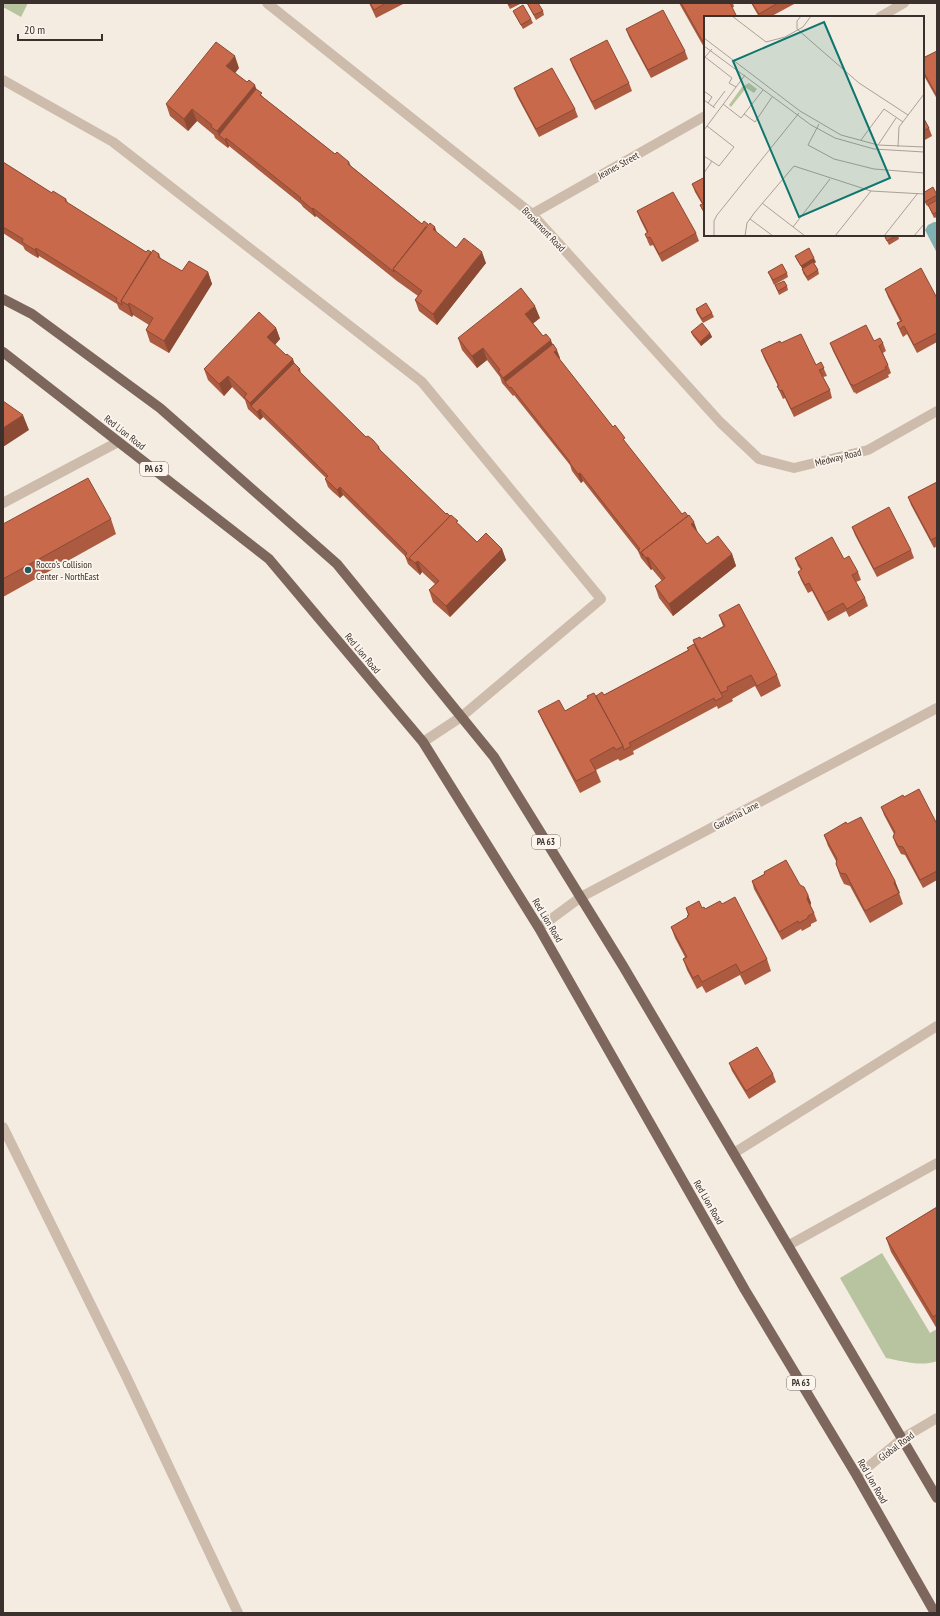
<svg xmlns="http://www.w3.org/2000/svg" width="940" height="1616" viewBox="0 0 940 1616" font-family="'PT Sans Narrow',sans-serif">
<rect width="100%" height="100%" fill="#f4ebe1"/>
<!-- green -->
<path fill="#b8c4a0" d="M3 3H28L21 17 3 7Z
M882 1253 930 1333 937 1329V1361C921 1367 902 1361 886 1358L840 1278Z"/>
<!-- water -->
<path fill="#7fb0b2" d="M934 222H937V253L925 230 928 225Z"/>
<g fill="none" stroke-linecap="round" stroke-linejoin="round">
<!-- minor -->
<path stroke="#cdbbac" stroke-width="10" d="M267 3 532 214 720 422 759 459 794 468 868 450 937 411
M880 17 904 3
M3 80 113 142 422 382 601 599 461 717 423 742
M532 214 705 116
M3 503 118 442
M539 928 581 897 937 708
M3 1127 126 1376 238 1613
M734 1153 937 1026
M789 1245 937 1163
M857 1476 903 1438 937 1418"/>
<!-- major -->
<path stroke="#7d675c" stroke-width="10" d="M3 299 32 314 160 408 337 564 494 757 623 966 937 1498
M3 352 269 559 423 742 539 928 745 1290 857 1476 935 1613"/>
</g>
<!-- wall -->
<path fill="#ac5a40" d="M369 3H405L376 18Z
M507 3H522L510 9Z
M527 3 543 11 544 15 536 20Z
M679 3H733L734 7 705 17V49Z
M751 3H796L770 17H759Z
M513 11 531 19 533 23 523 29 515 15Z
M626 29 685 51 688 59 651 78 629 37Z
M937 51V99L923 74V58Z
M570 59 629 83 632 91 595 110 573 67Z
M239 68 235 73 256 89 264 98 335 154 349 162 351 166 422 224 437 233 456 248 486 263 437 325 419 311 415 300 418 296 397 281 316 216 315 217 303 207 301 204 229 146 228 148 215 138 214 135 197 121 188 131 170 116 166 104Z
M514 88 575 109 578 117 539 137 517 96Z
M923 117 929 128 932 136 923 141Z
M3 162 52 193 66 199 68 203 146 252H151L159 254 161 259 182 271 208 272 212 284 169 353 150 342 146 330 149 325 133 315 132 317 119 309 117 304 39 256 38 258 31 254 25 250 23 246 3 233Z
M705 177V216L700 205 702 204 695 192 692 184Z
M923 193 937 195V200L927 206 923 199Z
M937 201V217L934 218 928 205Z
M637 211 696 233 699 241 662 262 653 245 650 246 648 242 645 234 647 233 640 219Z
M866 235H872L868 237Z
M884 235H898L899 239 889 245Z
M795 256 816 262 814 263 818 270 819 274 808 281 803 273 802 268 797 260Z
M768 272 787 273 788 277 774 285Z
M775 285 787 286 788 290 779 295Z
M885 289 937 298V342L917 353 907 334 903 337 900 331 897 323 900 321 888 297Z
M696 309 712 313 714 317 703 323 697 313Z
M540 318 533 323 543 336 553 344 560 358 559 359 682 514 707 544 732 554 736 566 673 616 659 598 655 586 662 581 652 569 651 570 641 558 638 551 583 481 581 483 572 471 570 465 514 395 513 396 508 390 502 383 500 377 487 360 477 368 462 350 458 338Z
M276 328 280 339 275 345 300 369 301 373 366 437 379 447 381 451 446 514 459 524 477 542 502 549 506 560 450 617 433 602 429 590 435 584 422 572 420 575 408 564 405 556 343 495 340 498 333 492 328 487 325 479 326 478 263 417 260 420 248 409 245 400 232 387 224 396 208 380 204 369Z
M691 332 710 333 712 337 701 346 693 336Z
M874 341 883 343 886 351 883 353 888 365 891 373 888 375 889 377 856 394 855 392 854 393 833 351 830 343Z
M761 350 816 365 821 362 827 376 823 377 830 390 832 398 794 417 785 398 783 399 777 386H778L764 358Z
M937 482V546L934 548 911 505 908 497Z
M111 519 116 534 3 597V524Z
M852 527 911 550 914 558 877 577 855 535Z
M795 558 844 559 858 572 861 580 856 582 865 598 868 606 849 617 846 611 828 621 812 591 808 593 801 580 798 572 801 570 798 566Z
M719 615 777 675 781 686 761 697 755 686 732 699 733 701 718 709 717 706 633 751 634 754 620 761 618 759 596 770 601 782 580 793 543 722 538 711H565L588 699 587 696H596L604 695 688 650 687 648 694 644 693 640 701 639 723 626Z
M904 797 937 824V880L923 888 905 855 901 854 896 845 893 837 894 834 884 815 881 807Z
M847 824 895 881 903 904 870 923 850 886 844 884 840 876 836 864V861L828 846 824 835Z
M764 872 800 885 808 895 811 903 810 905 814 913 817 921 811 924V926L802 931 801 929 782 940 754 889 752 881 764 874Z
M722 904 767 959 771 971 745 985 740 975 706 993 702 986 697 989 687 970 683 959 685 957 675 938 671 927 688 918 687 916 688 915 686 908H702L705 909Z
M729 1063 773 1074 776 1082 749 1099 732 1071Z
M937 1207V1329L891 1252 886 1238Z"/>
<!-- shaded-wall -->
<path fill="#8c4a34" d="M235 56 239 68 231 78 226 66Z
M255 85 259 97 219 135 217 131Z
M192 109 197 121 188 131 184 119Z
M226 138 229 146 228 148 225 140Z
M313 208 316 216 315 217 312 209Z
M435 227 439 239 433 229Z
M36 248 39 256 38 258 35 250Z
M482 252 486 263 437 325 433 314Z
M154 254 129 303 133 315 132 317 128 305Z
M814 258 816 262 803 270 801 266Z
M208 272 212 284 169 353 164 341Z
M535 306 540 318 530 326 525 314Z
M276 328 280 339 271 349 267 337Z
M710 333 712 337 701 346 700 342Z
M551 340 555 352 557 350 560 358 557 360 505 382 503 378Z
M483 348 487 360 477 368 472 356Z
M293 359 297 371 251 406 250 403Z
M228 376 232 387 224 396 219 384Z
M260 409 263 417 260 420 257 412Z
M23 415 29 430 3 447V428Z
M580 473 583 481 581 483 578 474Z
M340 487 343 495 340 498 337 490Z
M694 522 698 533 648 557 652 569 651 570 646 558Z
M502 549 506 560 450 617 446 606Z
M732 554 736 566 673 616 669 604Z
M418 561 422 572 420 575 415 563Z
M895 881 900 893H899L894 883Z
M808 895 811 903 810 907 807 899Z"/>
<!-- building -->
<path fill="#c8694b" stroke="#8c4a34" d="M370 3H386L374 10Z
M507 3H513L509 5Z
M527 3H538L543 11 534 15Z
M681 3H730L737 17H705V40L703 42Z
M752 3H778L759 14Z
M523 5 531 19 521 25 513 11Z
M663 10 685 51 648 70 626 29Z
M607 40 629 83 592 102 570 59Z
M216 42 235 56 226 66 247 82 249 80 255 85 217 131 211 127 212 125 192 109 184 119 166 104Z
M937 51V96L923 71V58Z
M552 68 575 109 536 129 514 88Z
M256 89 262 93 260 95 335 154 337 152 349 162 348 164 422 224 424 221 428 224 393 269 394 272 313 208 312 209 300 199 301 198 226 138 225 140 219 135Z
M923 117 929 128 923 131Z
M3 162 52 193 53 191 66 199 65 201 146 252 148 250 151 252 121 301 122 305 116 301 117 298 36 248 35 250 28 246 22 242 23 239 3 227Z
M705 177V208L703 210 700 205 703 204 692 184Z
M933 187 937 195 925 202 923 198V193Z
M673 192 696 233 659 254 650 237 647 238 645 234 648 232 637 211Z
M937 200V212L933 214 928 205Z
M430 223 435 227 433 229 456 248 464 238 482 252 433 314 415 300 422 291 393 269Z
M884 235H897L887 241Z
M809 248 814 258 801 266 795 256Z
M153 250 159 254 158 257 182 271 189 261 208 272 164 341 146 330 153 318 129 303 128 305 121 301Z
M813 262 818 270 807 277 802 269Z
M782 264 787 273 773 280 768 272Z
M921 268 937 298V333L914 345 904 326 900 329 897 323 902 321 885 289Z
M784 281 787 286 778 291 775 285Z
M521 288 535 306 525 314 543 336 546 334 551 340 503 378 498 371 500 370 483 348 472 356 458 338Z
M706 303 712 313 702 319 696 309Z
M259 312 276 328 267 337 286 355 287 354 293 359 250 403 244 397 247 394 228 376 219 384 204 369Z
M702 323 710 333 700 342 691 332Z
M866 325 874 341 880 338 883 343 879 346 888 365 885 367 886 369 853 386 852 384 851 385 830 343Z
M801 334 816 365 821 362 824 368 819 370 830 390 791 409 782 390 780 391 777 386H779L761 350 780 341 781 343Z
M553 344 557 350 554 352 613 427 615 425 625 438 623 439 682 514 685 512 688 516 641 552 643 556 638 550 640 549 609 510 580 473 578 474 569 462H570L511 387 510 388 505 382Z
M294 363 300 369 298 370 366 437 368 436 373 440 379 447 378 448 446 514 447 513 450 516 409 558 410 561 405 556 407 553 340 487 337 490 331 484 325 479 328 476 295 443 260 409 257 412 251 406Z
M3 401 23 415 3 428Z
M88 478 111 519 3 579V524Z
M937 482V537L931 540 908 497Z
M889 507 911 550 874 569 852 527Z
M451 515 458 521 456 522 477 542 486 533 502 549 446 606 429 590 439 581 418 561 415 563 409 558Z
M689 515 694 522 691 524 707 544 718 536 732 554 669 604 655 586 665 578 648 557 646 558 641 552Z
M832 537 844 559 849 556 858 572 852 575 865 598 847 609 843 603 825 613 809 583 805 585 798 572 802 569 795 558Z
M739 604 777 675 757 686 751 675 727 687 728 690 721 693 693 640 700 637 701 639 725 626 719 615Z
M694 644 723 697 715 701 714 698 629 743 631 746 624 750 623 746 596 696 602 692 604 695 689 650 687 648Z
M594 693 623 746 616 750 614 747 590 760 596 771 576 781 538 711 559 700 565 711 588 698 587 696Z
M919 789 937 824V871L920 880 903 847 898 846 893 837 895 832 881 807 903 795 904 797Z
M861 817 895 881 894 883 899 893 865 911 846 874 840 873 836 864 837 859 824 835 846 822 847 824Z
M786 860 800 885 804 887 808 895 807 899 814 913 808 916V918L799 923 798 921 779 932 752 881 765 874 764 872Z
M735 897 767 959 741 973 736 964 702 982 698 975 693 978 683 959 687 957 671 927 688 917 687 916 689 915 686 908 699 901 702 908 704 907 705 909 720 901 722 904Z
M757 1047 773 1074 746 1091 729 1063Z
M937 1207V1314L933 1317 886 1238Z"/>
<!-- markers -->
<circle fill="#1f5a5e" stroke="#fbf5ee" stroke-width="1.5" cx="28" cy="570" r="4"/>
<g text-anchor="middle" stroke-width="3.5" stroke-linejoin="round" paint-order="stroke">
<!-- shield labels -->
<g fill="#fbf5ee" stroke="#756b66" stroke-width="1">
<rect x="140" y="462" width="28" height="14" rx="3"/>
<rect x="532" y="835" width="28" height="14" rx="3"/>
<rect x="787" y="1376" width="28" height="14" rx="3"/>
</g>
<g font-size="9" font-weight="bold" fill="#3b302b">
<text x="154" y="472">PA 63</text>
<text x="546" y="845">PA 63</text>
<text x="801" y="1386">PA 63</text>
</g>
<!-- street labels -->
<g font-size="10" fill="#3b302b" stroke="#fbf5ee">
<text transform="translate(618 165) rotate(-29)" y="4">Jeanes Street</text>
<text transform="translate(544 229) rotate(46)" y="4">Brookmont Road</text>
<text transform="translate(125 432) rotate(38)" y="4">Red Lion Road</text>
<text transform="translate(838 457) rotate(-14)" y="4">Medway Road</text>
<text transform="translate(363 653) rotate(50)" y="4">Red Lion Road</text>
<text transform="translate(736 815) rotate(-28)" y="4">Gardenia Lane</text>
<text transform="translate(548 920) rotate(59)" y="4">Red Lion Road</text>
<text transform="translate(709 1202) rotate(60)" y="4">Red Lion Road</text>
<text transform="translate(896 1446) rotate(-37)" y="4">Global Road</text>
<text transform="translate(873 1481) rotate(60)" y="4">Red Lion Road</text>
</g>
<!-- poi labels -->
<g font-size="10" fill="#3b302b" stroke="#fbf5ee" text-anchor="start">
<text x="36" y="568">Rocco's Collision<tspan x="36" dy="12">Center - NorthEast</tspan></text>
</g>
</g>
<!-- overview -->
<g transform="translate(704 16)">
<rect width="220" height="220" fill="#f4ebe1"/>
<path d="M45 67 53 73 50 77 42 72 27 91 25 89 38 71Z" fill="#b8c4a0"/>
<path fill="none" stroke="#aaa098" stroke-width="1" d="M28 0 62 26 81 21 99 11 107 0M97 0 93 5V13L155 67 204 99M0 22 96 95 137 119 174 129 220 131M0 30 107 109 131 122 170 133 220 136M8 33 1 41 28 62 25 67 32 71M0 75 8 81 4 87M0 84 11 92M19 88 37 102 59 74M9 91 21 75M40 98 51 106 68 81M115 108 104 129 130 143 170 153 220 157M0 114 41 59M157 124 180 93 199 106M174 129 192 102M194 131 195 111 220 78M0 140 15 150 30 131 3 110M0 157 8 145M58 187 101 220M46 203 69 220M89 211 126 163M10 220V205L13 199 95 97M41 220 43 207 51 196 90 150 167 175 220 178M131 220 167 175M180 220 214 177M210 220 220 208"/>
<path fill="#0f766e" fill-opacity="0.15" stroke="#0f766e" stroke-width="2" d="M120 6 186 162 95 201 29 45Z"/>
<rect width="220" height="220" fill="none" stroke="#3b302b" stroke-width="2"/>
</g>
<!-- border -->
<rect width="940" height="1616" fill="none" stroke="#3b302b" stroke-width="8"/>
<!-- scale -->
<path d="M18 34v6h84v-6" fill="none" stroke="#3b302b" stroke-width="2"/>
<text x="24" y="34" font-size="12" fill="#3b302b" stroke="#fbf5ee" stroke-width="3" paint-order="stroke">20 m</text>
</svg>
